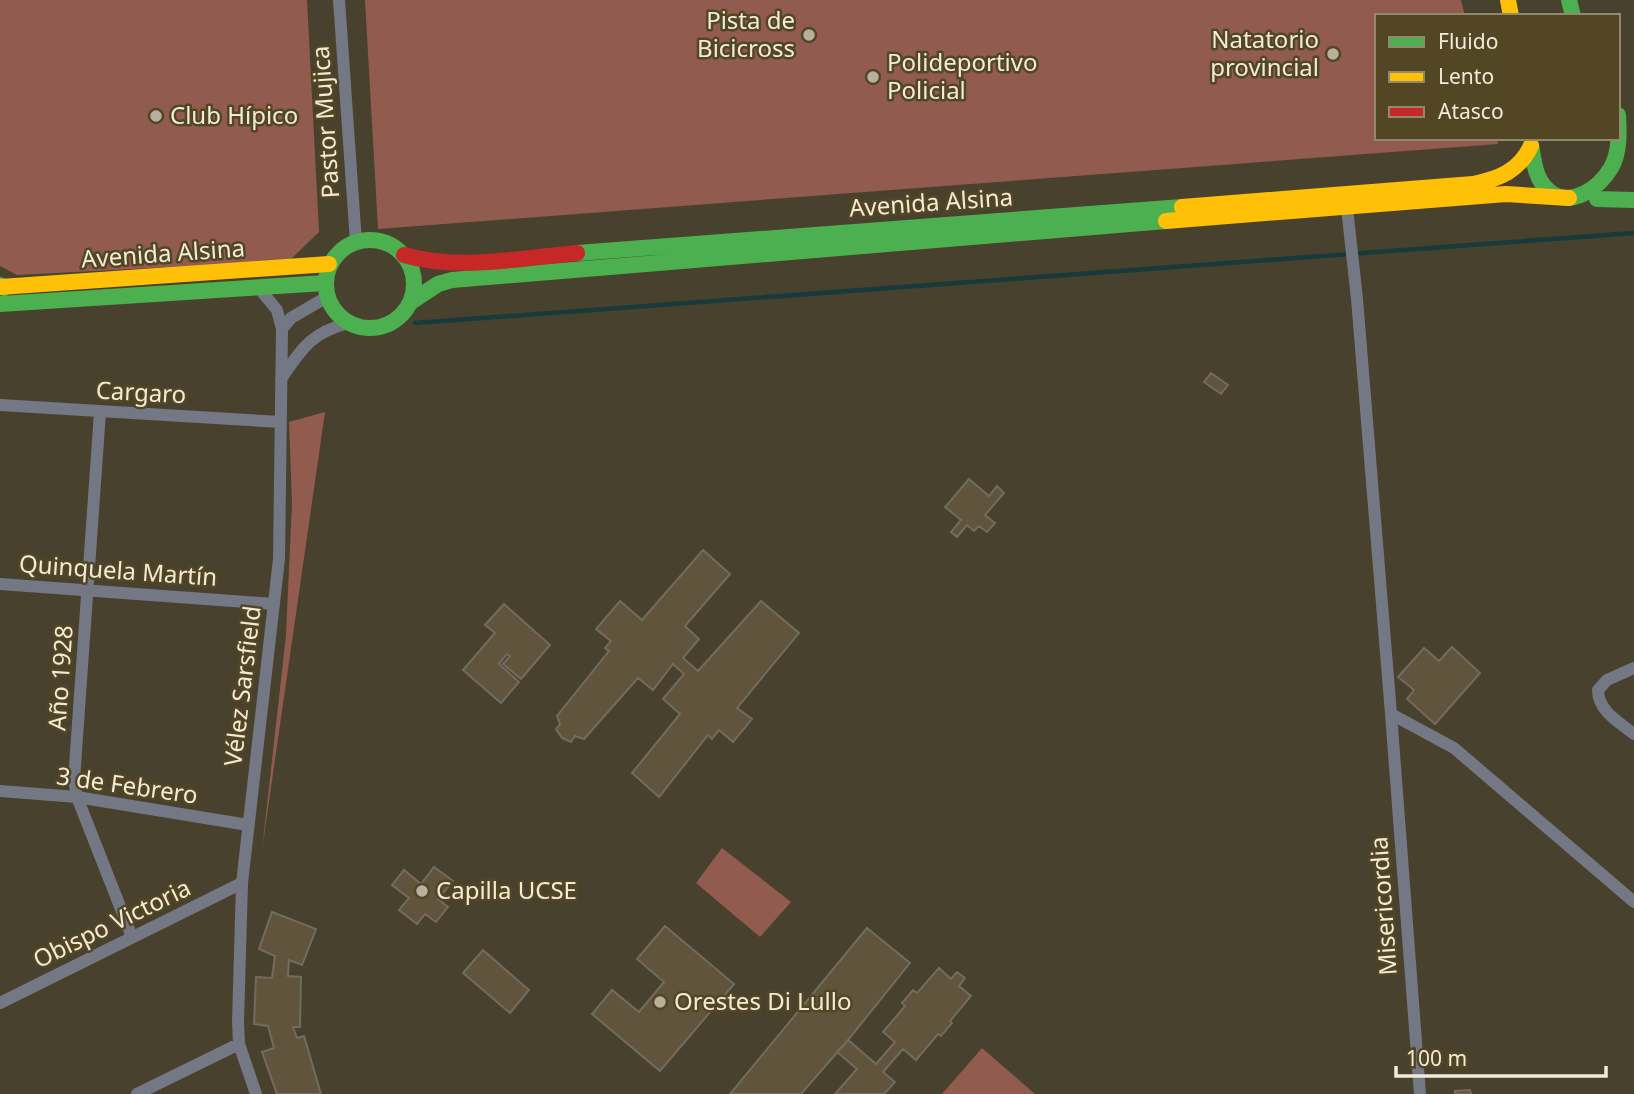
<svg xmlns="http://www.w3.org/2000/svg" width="1634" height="1094" viewBox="0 0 1634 1094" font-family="'Noto Sans',sans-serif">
<rect width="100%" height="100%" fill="#48412e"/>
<!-- green -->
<path fill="#925b4f" d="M0 0H307L319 232 289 261 17 275 0 266Z
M365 0H1461L1465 16H1377V138H1497L1498 144 378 229Z
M325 412 262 850 286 635 292 503 289 422Z
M722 848 791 902 760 937 696 883Z
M982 1048 1035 1094H942Z"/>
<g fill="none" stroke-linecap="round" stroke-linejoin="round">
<!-- stream -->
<path stroke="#183a3d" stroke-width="4.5" d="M415 323 1634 233"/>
</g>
<!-- building -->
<path fill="#61543d" stroke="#736b5d" stroke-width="2" d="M1211 373 1228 385 1221 394 1204 382Z
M969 479 989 496 997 486 1004 493 985 515 995 523 987 532 979 526 974 531 967 525 957 537 951 532 961 520 945 507Z
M703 550 730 574 685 626 699 639 683 658 698 671 761 601 799 633 737 708 752 719 733 742 719 730 712 739 708 735 659 797 632 773 680 714 663 699 684 674 673 664 653 690 638 678 584 739 575 736 571 742 562 738 556 729 560 724 557 716 609 651 605 648 611 641 596 629 620 601 642 620Z
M504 604 550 645 521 679 503 664 510 656 507 654 499 664 519 682 501 703 463 670 495 633 485 625Z
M1452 647 1480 673 1435 724 1407 699 1414 690 1398 677 1424 648 1439 661Z
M434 867 453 881 438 899 448 907 436 922 425 914 417 924 399 910 409 898 392 885 404 870 421 884Z
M272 912 316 929 302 965 289 960 288 976 301 977 300 1027H293L297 1038 304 1036 321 1094H277L262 1052 274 1048 268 1026 254 1024 256 977 272 978 275 956 259 949Z
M665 926 734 984 660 1071 592 1014 612 990 639 1012 664 982 637 959Z
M867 928 910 963 848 1040 801 1094H730Z
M483 950 529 990 510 1013 463 973Z
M939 968 951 979 957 972 965 978 959 986 971 996 950 1021 952 1023 941 1036 938 1034 916 1060 903 1049 883 1072 895 1082 884 1094H835L857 1069 837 1052 848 1040 876 1064 895 1042 883 1032 905 1006 902 1003 913 990 917 993Z
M1470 1090 1471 1094H1455V1091Z"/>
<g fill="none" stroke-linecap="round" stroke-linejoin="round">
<!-- street -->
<path stroke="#747884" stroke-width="12" d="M339 0 356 242
M1346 199 1357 299 1391 714 1454 748 1634 902
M282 329 291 318 327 297
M281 379C302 348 312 332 349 323
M0 405 280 422
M100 412 74 780 77 797 132 937
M0 584 274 604
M1634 668 1607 680 1598 690C1598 711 1619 722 1634 734
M1391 714 1420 1094
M0 791 77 797 248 825
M0 1003 242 883
M137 1094 239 1044
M256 1094 239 1044 238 1022 242 883 279 559 282 329 277 310 258 287"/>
<!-- fast -->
<path stroke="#4caf50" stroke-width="16" d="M1569 0 1573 16
M1531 145C1534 161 1535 179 1548 190 1569 210 1599 188 1611 168 1620 152 1619 133 1618 115
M1597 199 1634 200
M326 284a44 44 0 1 1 88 0a44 44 0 1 1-88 0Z
M577 253 1182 207
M0 285 4 288
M411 302 438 284 452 280 1166 221
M0 304 325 283"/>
<!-- slow -->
<path stroke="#ffc107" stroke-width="16" d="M1508 0 1511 16
M1182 207 1473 184C1499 179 1519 171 1531 146
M1166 221 1506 194 1569 198
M0 287 329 264"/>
<!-- jam -->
<path stroke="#c62828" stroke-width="16" d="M404 255C459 271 521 258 577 253"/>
</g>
<!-- markers -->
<g fill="#b6b09c" stroke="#524624" stroke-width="2.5">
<circle cx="809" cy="35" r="7"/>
<circle cx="1333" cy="54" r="7"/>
<circle cx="873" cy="77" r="7"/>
<circle cx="156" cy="116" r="7"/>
<circle cx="422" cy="891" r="7"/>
<circle cx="660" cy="1002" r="7"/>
</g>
<g text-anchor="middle" stroke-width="5" stroke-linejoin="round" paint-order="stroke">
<!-- poi labels -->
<g font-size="24" fill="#f2ebd8" stroke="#524624" text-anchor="start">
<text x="795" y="29" text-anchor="end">Pista de<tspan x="795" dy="28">Bicicross</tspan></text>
<text x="1319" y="48" text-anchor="end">Natatorio<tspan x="1319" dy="28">provincial</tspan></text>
<text x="887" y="71">Polideportivo<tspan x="887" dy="28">Policial</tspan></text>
<text x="170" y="124">Club Hípico</text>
<text x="436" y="899">Capilla UCSE</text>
<text x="674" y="1010">Orestes Di Lullo</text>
</g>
<!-- street labels -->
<g font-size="24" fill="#f2ebd8" stroke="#524624">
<text transform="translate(326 122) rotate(-94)" y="8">Pastor Mujica</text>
<text transform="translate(931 203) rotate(-4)" y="8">Avenida Alsina</text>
<text transform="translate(163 254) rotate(-4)" y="8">Avenida Alsina</text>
<text transform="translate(141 393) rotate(3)" y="8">Cargaro</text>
<text transform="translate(118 571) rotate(4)" y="8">Quinquela Martín</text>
<text transform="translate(61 678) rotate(-86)" y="8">Año 1928</text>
<text transform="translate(243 686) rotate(-83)" y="8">Vélez Sarsfield</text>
<text transform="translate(127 786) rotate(8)" y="8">3 de Febrero</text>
<text transform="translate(1384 906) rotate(-94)" y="8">Misericordia</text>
<text transform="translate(112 924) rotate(-26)" y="8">Obispo Victoria</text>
</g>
</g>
<!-- legend -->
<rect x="1375" y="14" width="245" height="126" fill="#524624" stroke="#92886c" stroke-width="2"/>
<rect x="1389" y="37" width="35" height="10" fill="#4caf50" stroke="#92886c" stroke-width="2"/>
<text x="1438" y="49" font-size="21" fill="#f2ebd8">Fluido</text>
<rect x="1389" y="72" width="35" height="10" fill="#ffc107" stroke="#92886c" stroke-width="2"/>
<text x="1438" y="84" font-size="21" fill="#f2ebd8">Lento</text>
<rect x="1389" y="107" width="35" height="10" fill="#c62828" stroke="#92886c" stroke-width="2"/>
<text x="1438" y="119" font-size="21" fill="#f2ebd8">Atasco</text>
<!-- scale -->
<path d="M1396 1066v10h210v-10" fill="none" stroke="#f2ebd8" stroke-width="3.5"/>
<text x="1406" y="1066" font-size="21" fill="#f2ebd8" stroke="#524624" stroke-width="5" paint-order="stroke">100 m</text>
</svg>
